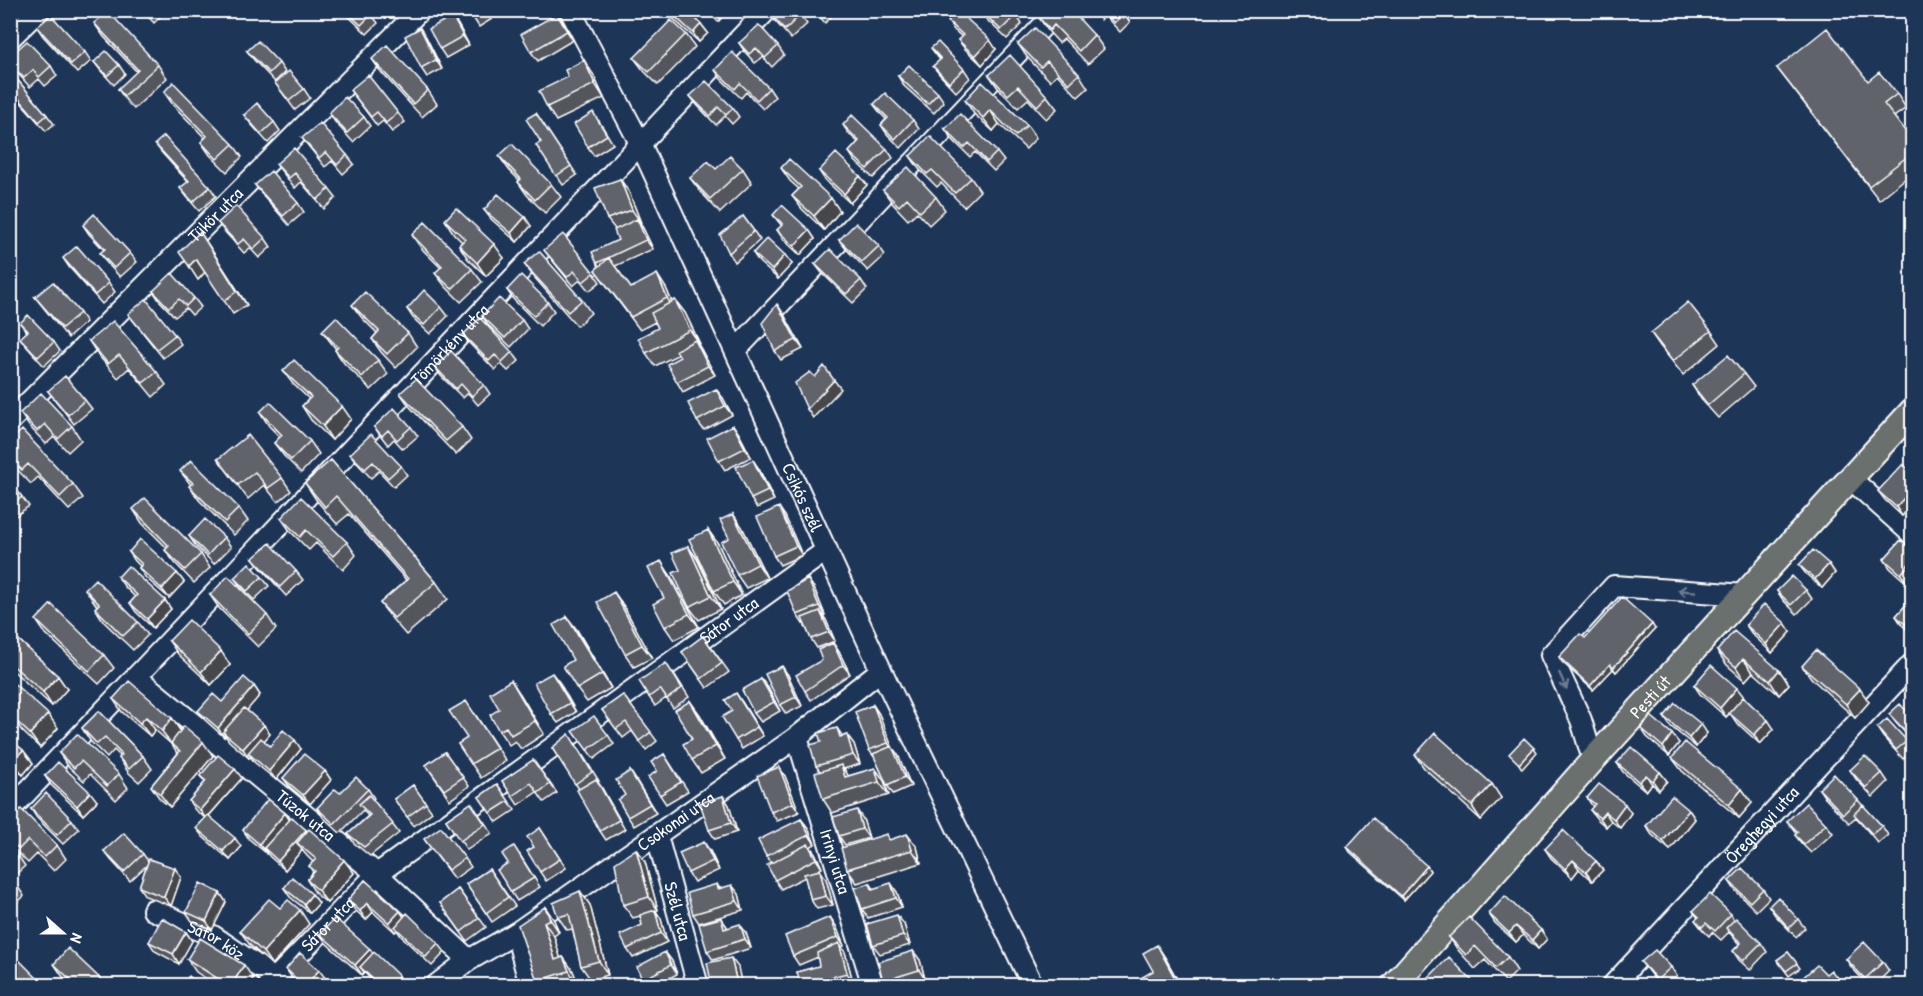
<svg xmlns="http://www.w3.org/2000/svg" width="1923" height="996" viewBox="0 0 1923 996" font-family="'Patrick Hand',sans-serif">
<rect width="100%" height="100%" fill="#1d3557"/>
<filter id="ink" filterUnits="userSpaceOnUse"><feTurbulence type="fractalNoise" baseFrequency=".0167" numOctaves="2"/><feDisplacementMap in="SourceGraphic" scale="12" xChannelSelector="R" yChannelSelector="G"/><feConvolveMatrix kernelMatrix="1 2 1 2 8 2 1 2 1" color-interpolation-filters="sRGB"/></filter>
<g filter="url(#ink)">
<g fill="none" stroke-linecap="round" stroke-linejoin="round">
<defs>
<g id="minor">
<path id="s1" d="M570 10 640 143 881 670 1033 986"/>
<path d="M10 38 39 10"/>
<path d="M736 350 1058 10"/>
<path id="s2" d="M10 421 420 10"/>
<path d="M1852 480 1912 534"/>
<path id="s3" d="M136 677 377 874 469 960"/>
<path id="s4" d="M797 737 873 986"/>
<path d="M1593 760 1581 720 1551 655 1614 586 1746 595"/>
<path id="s5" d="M10 810 767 10"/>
<path id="s6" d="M657 836 698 986"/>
<path id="s7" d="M153 910 213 936 275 978"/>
<path d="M516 933 530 986"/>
<path id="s8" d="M268 986 377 874 827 550"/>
<path id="s9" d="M435 986 469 960 516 933 797 737 881 670"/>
<path id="s10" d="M1612 986 1912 664"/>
</g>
<g id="major">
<path id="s11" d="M1393 986 1593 760 1912 411"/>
</g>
</defs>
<!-- minor casing -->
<use href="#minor" stroke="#fff" stroke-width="24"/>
<!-- major casing -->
<use href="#major" stroke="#fff" stroke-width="28"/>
<!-- minor -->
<use href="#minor" stroke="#1d3557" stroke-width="20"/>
<!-- major -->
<use href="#major" stroke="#6b706d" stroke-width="24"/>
</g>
<!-- wall -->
<path fill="#53565c" stroke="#fff" stroke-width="1.5" d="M10 10H16L10 15Z
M142 10H166V11L154 23Z
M342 10H368L378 23 367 34Z
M456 10H487L492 19 479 27 469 11 460 16Z
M666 10H687L701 24 708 33 699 42 670 16Z
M707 10H729L718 22Z
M814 10H838L825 23Z
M980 10 1016 15 1022 24 1007 39 986 19Z
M1092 10H1121L1130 22 1120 32 1105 16 1101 20Z
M769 12 800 15 807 24 791 39 775 21Z
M557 14 573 40 538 61 531 52Z
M452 16 458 25 469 45 446 58 440 49Z
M1040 19 1094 35 1104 49 1088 64 1064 39 1059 43 1049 32Z
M948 21 996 49 982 65 965 49 958 40 962 37 954 30Z
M94 23 158 65 167 78 134 109 128 103 118 89 137 72 104 37Z
M37 27 85 52 91 61 77 73 43 36Z
M686 34 695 47 658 85 644 71 634 58Z
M426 37 442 69 427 77 421 68Z
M739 43 778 46 784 55 772 67 763 57 755 63 745 52Z
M1018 44 1079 74 1088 88 1078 97 1057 74 1050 81 1027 57Z
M931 48 964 69 970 78 956 92 940 75 933 66 940 60Z
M247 51 279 63 285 72 275 82 254 60Z
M10 56 51 66 57 76 45 86 39 79 30 87 10 65Z
M372 59 428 90 437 104 422 117 381 72Z
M94 62 119 65 125 74 114 85 101 71Z
M1777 68 1868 81 1897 94 1906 108 1894 117 1912 140V173L1879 200Z
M715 70 769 88 775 97 763 109 746 92 741 98 721 79Z
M10 71 47 115 54 124 46 131 10 90Z
M593 74 604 98 556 121 547 107Z
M989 75 1047 96 1057 109 1046 119 1028 99 1018 108 998 88Z
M898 76 938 93 944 102 934 113 904 86Z
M275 83 304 89 310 98 295 110Z
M350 90 398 113 405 122 392 132 383 121 377 126Z
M164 92 233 144 242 157 227 172 210 155 201 142 205 138 173 105Z
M690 96 733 108 739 117 732 124 725 116 716 125 697 105Z
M965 100 1027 125 1036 138 1026 149 999 124 993 131 974 114Z
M874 105 913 120 919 129 901 148 887 134 881 125 886 119 881 114Z
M329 113 364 117 370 126 353 142 335 122Z
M536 113 577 175 563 185 536 145 541 142Z
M244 115 274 122 280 131 268 143 251 124Z
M599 121 613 144 594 156 588 147Z
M843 125 887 149 893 158 873 178 855 161 849 152 858 142 849 134Z
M945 129 997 152 1004 161 994 171 975 152 970 157 951 138Z
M302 138 347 155 354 164 343 174 332 161 325 167Z
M155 144 210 187 216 196 199 211 187 197 180 188 188 182 162 153Z
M499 156 551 184 561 197 545 213 527 195 518 182 519 180 509 170Z
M910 156 971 178 980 191 964 207 941 183 937 187 919 169Z
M276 164 329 189 336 198 324 209 301 182 295 188Z
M781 168 840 211 824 230 802 209 792 196 799 189 790 181Z
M716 169H743L752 183 720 213 700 191 690 178Z
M819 171 860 176 867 185 850 203 825 180Z
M620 179 629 192 641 223 640 224 643 228 653 249 615 266 631 288H666L672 302 675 300 685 313 700 344 698 345 715 375 683 392 677 382 680 357 679 354 655 366 646 353 658 328 655 322 640 330 595 270 599 266 597 263 618 240 615 229 607 219Z
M255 185 298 203 304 212 289 225 262 194Z
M883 190 936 197 945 210 929 225 917 212 908 220 893 204Z
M484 210 531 226 517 242 491 219Z
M773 215 809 230 815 239 800 255 783 239 777 230 782 226Z
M743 216 760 240 735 262 729 253Z
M445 220 504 258 486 276 468 259 459 245 462 242 454 234Z
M218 223 265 238 271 247 259 258 250 248 244 253 225 232Z
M83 225 130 253 137 262 120 277 106 262 100 253 104 250 89 234Z
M412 235 472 269 482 282 461 302 445 286 435 273 441 268 421 248Z
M839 240 879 246 885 255 868 271 846 249Z
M209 246 247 305 233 314 205 272 198 280Z
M544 250 594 273 600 282 589 291 580 280 573 286Z
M753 253 792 264 778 279 759 262Z
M63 258 109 283 115 292 102 304 69 267Z
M524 264 582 300 591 313 577 326 534 277Z
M815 264 861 280 867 289 853 303 822 273Z
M507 290 548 302 554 311 540 326 513 299Z
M153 291 194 298 201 307 192 315 186 308 175 317 159 300Z
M35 297 80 313 86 322 68 338Z
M352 305 408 333 417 347 396 368 381 352 372 339 377 333 362 318Z
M441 307 448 316 430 334 413 318 407 309Z
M783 313 803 349 781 360 775 351Z
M128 314 175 335 181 344 163 358Z
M482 316 522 320 528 329 511 347 488 325Z
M20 323 54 342 60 351 44 366 27 347 20 338 27 332Z
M322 331 378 360 388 374 371 390 344 363 335 350 336 349Z
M1711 331 1720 344 1683 375 1660 346 1651 333Z
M463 335 512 352 519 361 508 371 501 364 495 370 470 344Z
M89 341 157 372 166 385 153 397 129 368 118 378 98 355Z
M435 367 484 385 490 394 478 405 468 393 463 398 441 376Z
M283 371 351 419 332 440 311 420 302 406 309 399 293 384Z
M1744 374 1754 387 1718 418 1701 399 1692 385Z
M48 391 85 400 92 409 74 424Z
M400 393 462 427 471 440 456 455 410 407Z
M723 398 732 415 704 430 697 421Z
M260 412 310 441 319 454 301 473 284 456 274 443 280 437 269 426Z
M20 413 72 426 81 440 68 452 54 437 46 444 29 426Z
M733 425 739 434 751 457 725 470 719 461Z
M374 427H411L418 436 403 449 394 439 388 445Z
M10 441 73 484 83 498 69 510 38 477 31 484 10 462Z
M350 454 401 466 407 475 394 487 379 471 371 478 357 463Z
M218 459 282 478 291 491 278 502 264 485 248 499Z
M331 460 436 582 448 599 406 635 393 620 380 603 406 580 349 514 337 524 317 501 305 483Z
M753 460 759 469 774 500 757 508 751 499Z
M180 471 239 508 248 521 234 535 199 500 189 486 191 485Z
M1912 473V505L1902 516 1885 500 1878 491Z
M10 481 29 506 10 520Z
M133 509 201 554 210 568 194 583 175 563 165 550 167 548 142 523Z
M733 514 742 527 767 578 746 588 737 575 729 538Z
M785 516 802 555 780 565 774 556Z
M281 518 347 542 356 555 343 570 316 543 309 550 290 531Z
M708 530 718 544 742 595 724 605 714 591Z
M189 536 224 537 231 547 214 564 195 545Z
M1901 540 1907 583 1890 568 1884 559Z
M688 546 697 559 721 609 699 620 689 607 680 570Z
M129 552 177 573 184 582 169 598 145 577 139 568 140 566 135 561Z
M253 558 296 571 303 580 286 596 260 567Z
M1829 564 1835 573 1822 588 1806 574 1799 565Z
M670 575 699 627 674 640 665 627 664 598Z
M118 577 165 600 171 609 153 628 136 612 130 603 135 597 124 586Z
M262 577 269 586 254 600 241 587 234 578Z
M814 588 825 615 823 616 826 620 835 641 817 648 811 639 804 623 803 624 797 615Z
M85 589 138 622 148 635 133 650 104 622 95 608 97 606Z
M1806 590 1812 599 1797 614 1783 600 1777 591Z
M210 595 267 615 276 629 258 647 219 608Z
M1912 598 1911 633 1902 625 1896 616Z
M623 605 652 658 634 667 625 654Z
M567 617 577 630 611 688 587 702 577 689Z
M36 620 104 655 114 668 99 684 45 633Z
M1746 625 1791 632 1772 653 1752 634Z
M1655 629 1616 672 1613 669 1593 690 1562 662 1559 657 1585 638Z
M10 632 58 676 67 689 52 706 10 668Z
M703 636 729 672 707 688 682 652Z
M169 641 230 665 211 685 178 654Z
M833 643 839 652 850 674 811 700 805 691 822 660Z
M1717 651 1779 670 1789 684 1779 695 1753 672 1745 681 1727 665Z
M1802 666 1869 702 1855 718 1812 679Z
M673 672 689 697 673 708 666 698 655 706 649 697Z
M788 675 802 706 786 714 780 705Z
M761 679 768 688 780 711 761 722 754 713Z
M10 680 58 728 40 748 22 731 13 718 15 715 10 711Z
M559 682 576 712 558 723 551 714Z
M1694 685 1744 697 1774 729 1760 744 1736 722 1730 713 1726 717 1700 694Z
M254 686 260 695 247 710 270 734 264 741 270 746 301 749 276 780 254 762 251 757 249 758 229 741 225 735 224 737 205 720 198 711 222 702Z
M520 694 544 734 521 749 515 741 509 745 499 731V709Z
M623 695 657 741 646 750 632 731 623 738 602 710Z
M113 699 172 718 181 731 213 756 170 807 160 799 151 786 178 753 171 744 155 730 150 736 122 712Z
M690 701 700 715 725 759 701 773 692 760Z
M742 702 763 736 742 749 736 740 732 711Z
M873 705 879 714 892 747 898 755 911 786 893 794 887 785 875 758 869 750Z
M99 711 143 756 152 769 139 782 128 772 119 758 121 757 114 750 107 758 91 742 82 728Z
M475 714 506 761 481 778 458 744 467 738Z
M1889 714 1912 717V740L1896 723Z
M1664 717 1707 733 1696 747 1670 726Z
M1641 728 1679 743 1669 756 1647 737Z
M1877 728 1907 741 1912 750 1903 759 1883 737Z
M573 731 608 735 614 744 594 759Z
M847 735 854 744 860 764 844 769 848 776 875 768 884 781 889 795 832 813 823 799 820 771 816 766 843 736Z
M10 739 23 750 33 763 23 775 10 764Z
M575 743 599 781 597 782 625 829 606 840 600 831 579 789 552 748Z
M445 752 469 786 450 800 426 765Z
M59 753 119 774 128 788 116 800 90 774 84 781 68 766Z
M664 754 688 791 666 804 660 795 657 771Z
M1415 755 1501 798 1481 820 1424 768Z
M1672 758 1742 789 1752 803 1739 818 1682 771Z
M533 760 557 793 544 802 537 792 518 805 502 781Z
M1617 763 1660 772 1667 781 1659 790 1652 784 1646 791 1623 772Z
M779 767 785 776 799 812 777 821 771 812Z
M1850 770 1882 773 1888 782 1873 797 1856 779Z
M325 771 331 780 310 804 290 787 283 778Z
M630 771 656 813 634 826 628 817 625 795Z
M45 776 97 801 83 815 51 785Z
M200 776 242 778 209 816 241 847 230 860 203 837 196 828 205 818 195 810 189 801 205 782Z
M497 784 515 810 497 822 479 797Z
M413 785 432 812 414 826 394 799Z
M368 789 374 798 373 800 399 833 370 856 354 843 348 834 368 816 363 810 340 833 323 817 317 808 340 793Z
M1819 789 1858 800 1863 806 1882 826 1888 835 1878 843 1856 817 1849 823 1825 798Z
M723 796 729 805 737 832 715 839 709 830Z
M1587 798 1631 813 1620 828 1611 821 1606 827 1597 819 1590 810 1593 807Z
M471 803 492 833 467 850 446 820Z
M31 809 72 820 79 829 63 844 37 818Z
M1689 810 1695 819 1670 850 1652 835 1646 826Z
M285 813 289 819 306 830 344 860 354 873 327 903 316 894 307 880 313 872 309 866 313 862 307 856 302 850 285 870 270 857 266 852V853L249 839 243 830Z
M10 819 57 845 66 859 54 871 37 854 28 863 10 845Z
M801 819 808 828 815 844 810 847 815 853 822 868 817 871 820 870 826 879 833 905 817 909 811 900 805 877 781 889 775 880 771 863 766 856Z
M863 819 869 838 845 845 839 836Z
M1787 821 1826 824 1833 833 1811 853 1802 844 1795 835 1797 834Z
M540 828 566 868 546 881 540 872 534 847Z
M424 839 465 858 471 867 454 879Z
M917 847 921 863 857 883 847 869Z
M1347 847 1427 866 1430 871 1404 900 1350 852Z
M10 848 19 857 25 866 12 878 10 876Z
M1545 849 1596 861 1603 870 1592 881 1579 869 1572 878 1551 858Z
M104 851 143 854 148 861 181 877 171 906 145 896 139 887 147 865 130 881 111 860Z
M710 851 719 870 694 882 688 873Z
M520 855 540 887 517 901 511 892Z
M645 862 658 910 656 911 661 919 667 942 633 958 627 949 642 925 640 916 633 918 623 905Z
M489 869 515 906 492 922 466 884Z
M10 880 18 887 24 896 13 907 10 904Z
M365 880 404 917 438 943 445 952 432 966 401 936 397 930 395 932 373 912 366 920 354 909 348 900Z
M1729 881 1763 889 1769 898 1756 911 1735 890Z
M870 883 874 889 897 892 902 907 868 918 862 909Z
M717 884 720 889 739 894 743 910 699 923 693 914Z
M284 888 312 894 319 903 310 913 290 897Z
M458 889 486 927 467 941 440 903Z
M580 891 590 905 608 975 591 980 581 966 573 929 567 930 558 917Z
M220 893 226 902 212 930 192 921 186 912Z
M1769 906 1798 919 1805 928 1796 937 1775 915Z
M545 907 554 920 559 932 554 936 560 958 563 957 573 971 578 984 574 986H541L537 981Z
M280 908 309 924 272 965 250 945 240 931Z
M1693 911 1731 914 1734 920 1761 943 1767 952 1750 970 1739 960 1733 951 1739 944 1729 932 1721 940 1712 932 1709 936 1702 929 1695 920 1698 918Z
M1489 914 1541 930 1547 939 1538 949 1523 935 1516 942 1495 923Z
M830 917 836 926 844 946 841 947 845 952 853 982 847 983 848 986H802L797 972 819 966 818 957 799 965 793 956Z
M721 918 728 928 746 933 751 948 713 960 707 951Z
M904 924 910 945 880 954 873 945Z
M186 932 192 941 179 964 155 951 149 942Z
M320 934 370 949 373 954 406 985 377 986 364 972 362 975 326 943Z
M1449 937 1508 957 1517 971 1506 982 1485 960 1475 969 1458 950Z
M913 951 920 960 925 979 905 986H886L883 981Z
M665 952 672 961 677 974 655 986H646L642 980Z
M1788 952 1800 968 1789 976 1777 960Z
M187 959 253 978 249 986H217L196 972Z
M1846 959 1883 962 1889 971 1874 986H1869L1852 968Z
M1641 962 1671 967 1677 976 1667 986H1660L1648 971Z
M54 964 108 986H72L63 977Z
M286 969 326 979 320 986H300L292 978Z
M37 978 42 986H10Z"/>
<!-- shaded-wall -->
<path fill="#44464b" stroke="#fff" stroke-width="1.5" d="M557 14 563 23 573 40 567 31Z
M452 16 458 25 469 45 463 36Z
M701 24 708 33 699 42 693 33Z
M420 28 426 37 442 69 436 60Z
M990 40 996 49 982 65 975 56Z
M584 60 593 74 604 98 595 84Z
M990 110 999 124 993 131 983 118Z
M860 176 867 185 850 203 844 194Z
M620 179 629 192 641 223 632 210Z
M831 198 840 211 824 230 814 216Z
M525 217 531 226 517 242 511 233Z
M637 219 643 228 653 249 646 240Z
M809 230 815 239 800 255 794 246Z
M200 232 209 246 247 305 237 291Z
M494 244 504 258 486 276 477 263Z
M785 255 792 264 778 279 772 270Z
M196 259 205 272 198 280 189 266Z
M657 274 666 288 676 312 667 298Z
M675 300 685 313 700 344 690 330Z
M777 304 783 313 803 349 796 340Z
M695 340 701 349 715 375 708 366Z
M834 380 841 389 813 418 807 409Z
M716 389 723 398 732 415 725 406Z
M342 406 351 419 332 440 323 426Z
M733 425 739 434 751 457 745 448Z
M753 460 759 469 774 500 768 491Z
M1912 489V505L1902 516 1896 507Z
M779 507 785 516 802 555 796 546Z
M733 514 742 527 767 578 758 564Z
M708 530 718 544 742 595 733 582Z
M688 546 697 559 721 609 711 596Z
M1912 560V577L1907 583 1901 574Z
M661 561 670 575 699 627 689 614Z
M1829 564 1835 573 1822 588 1815 579Z
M177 573 184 582 169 598 162 589Z
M808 579 814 588 825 615 819 606Z
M614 592 623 605 652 658 642 645Z
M165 600 171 609 153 628 147 619Z
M820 611 826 620 835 641 829 632Z
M1912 615V631L1911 633 1905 624Z
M567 617 577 630 611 688 602 674Z
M1785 623 1791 632 1772 653 1766 644Z
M1652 624 1655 629 1616 672 1613 668Z
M833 643 839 652 850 674 843 665Z
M221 651 230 665 211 685 201 672Z
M1743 659 1753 672 1745 681 1736 667Z
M1610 664 1613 669 1593 690 1590 686Z
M782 666 788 675 802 706 796 697Z
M1779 670 1789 684 1779 695 1770 681Z
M552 673 559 682 576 712 570 703Z
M58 676 67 689 52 706 43 692Z
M761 679 768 688 780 711 774 702Z
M511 680 520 694 544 734 535 721Z
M254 686 260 695 226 735 223 732 225 735 224 737 218 728Z
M1737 688 1744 697 1726 717 1720 708Z
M1860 689 1869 702 1855 718 1846 704Z
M736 693 742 702 763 736 757 727Z
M690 701 700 715 725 759 716 746Z
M873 705 879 714 892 747 898 755 911 786 905 777 894 752 888 743Z
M48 714 58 728 40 748 30 734Z
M146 717 155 730 150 736 140 723Z
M172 718 181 732 171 744 162 731Z
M1768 720 1774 729 1760 744 1754 735Z
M1701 724 1707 733 1696 747 1689 738Z
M264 725 270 734 251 756 248 753 251 757 249 758 243 749Z
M837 728 843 737H840Z
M1672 734 1679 743 1669 756 1663 747Z
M847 735 854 744 860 764 853 755Z
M295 740 301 749 276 780 269 771Z
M203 742 213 756 170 807 160 794Z
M1534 748 1537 752 1522 769 1519 764Z
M23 750 33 763 23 775 13 761Z
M841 765 850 778 854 790 845 777Z
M779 767 785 776 799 812 793 803Z
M875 768 884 781 889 795 879 782Z
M235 769 242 778 206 819 200 810Z
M325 771 331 780 310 804 303 795Z
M630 771 636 780 656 813 650 804Z
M1660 772 1667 781 1659 790 1653 781Z
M1646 775 1652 784 1646 791 1639 782Z
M596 779 602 788 625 829 619 820Z
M1492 784 1501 798 1481 820 1472 806Z
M1742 789 1752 803 1739 818 1729 805Z
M90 792 97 801 83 815 77 806Z
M723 796 729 805 737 832 731 823Z
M1625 804 1631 813 1620 828 1614 819Z
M857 810 863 819 869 838 862 829Z
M1689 810 1695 819 1670 850 1663 841Z
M1605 812 1611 821 1606 827 1600 818Z
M285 813 291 822 264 848 266 852V853L259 844Z
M801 819 808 828 815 844 809 835Z
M306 830 313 839 297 843 302 850 285 870 278 861Z
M907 834 917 847 921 863 912 850Z
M235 838 241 847 230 860 223 851Z
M704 842 710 851 719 870 713 861Z
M808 844 815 853 822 868 816 859Z
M636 849 645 862 658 910 649 897Z
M344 860 354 873 327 903 318 890Z
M1573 860 1579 869 1572 878 1565 869Z
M1596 861 1603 870 1592 881 1586 872Z
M1427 866 1430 871 1404 900 1401 896Z
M175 868 181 877 171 906 164 897Z
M820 870 826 879 833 905 826 896Z
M891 883 897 892 902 907 896 898Z
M732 885 739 894 743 910 737 901Z
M580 891 590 905 608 975 599 961Z
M220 893 226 902 212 930 206 921Z
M312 894 319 903 310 913 304 904Z
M367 903 373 912 366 920 360 911Z
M545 907 554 920 559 932 550 919Z
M300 910 309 924 272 965 263 952Z
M655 910 661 919 667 942 661 933Z
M400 911 406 920 395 927 397 930 395 932 389 923Z
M897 915 904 924 910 945 903 936Z
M830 917 836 926 844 946 838 937Z
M721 918 727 927 731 938 724 929Z
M544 922 554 936 565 974 555 960Z
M740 924 746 933 751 948 745 939Z
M1516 926 1523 935 1516 942 1509 933Z
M1541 930 1547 939 1538 949 1532 940Z
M186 932 192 941 179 964 173 954Z
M839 943 845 952 853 982 847 973Z
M1157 945 1166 959 1181 986H1179Z
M370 949 376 958 360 967 364 972 362 975 355 965Z
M913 951 920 960 925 979 919 970Z
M665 952 672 961 677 974 671 965Z
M563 957 573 971 578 984 569 971Z
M731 958 738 967 742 986H738L737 983Z
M244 965 253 978 249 986H231Z
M319 970 326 979 320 986H305Z
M399 976 406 986H391Z"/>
<!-- building -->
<path fill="#61646b" stroke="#fff" stroke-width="1.5" d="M345 10H368L372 14 361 25Z
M469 10H485L473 18Z
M668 10H687L701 24 693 33Z
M770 10H796L800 15 785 30 769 12Z
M957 10 990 40 975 56 958 40 963 35 948 21Z
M980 10H1011L1016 15 1001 30Z
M1048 10H1071L1094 35 1079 51 1054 25 1050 30 1040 19Z
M1102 10H1121L1124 13 1114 23Z
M108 11 158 65 124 96 118 89 138 70 94 23Z
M557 14 567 31 531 52 521 34Z
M51 15 85 52 71 64 37 27Z
M452 16 463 36 440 49 429 29Z
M671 20 686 34 649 72 634 58Z
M759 25 778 46 765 58 756 48 749 54 739 43Z
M420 28 436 60 421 68 405 36Z
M1035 28 1079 74 1069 84 1047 61 1041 67 1018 44Z
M1827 28 1868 81 1879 72 1897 94 1884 104 1912 140V153L1869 186 1777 68Z
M27 41 51 66 39 77 33 70 24 78 10 64V56Z
M258 41 279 63 269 73 247 51Z
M938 42 964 69 949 83 933 66 941 59 931 48Z
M387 45 428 90 413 104 372 59Z
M106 51 119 65 107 76 94 62Z
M732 52 769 88 757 100 740 83 735 89 715 70Z
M1010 55 1047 96 1037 106 1018 86 1008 95 989 75Z
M584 60 595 84 547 107 539 91 568 77 565 70Z
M909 65 938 93 928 104 898 76Z
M10 71 47 115 39 122 10 88Z
M289 71 304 89 289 101 275 83Z
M368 75 398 113 386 123 377 112 371 117 350 90Z
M706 81 733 108 726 115 718 107 710 116 690 96Z
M173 82 233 144 217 159 201 142 207 136 164 92Z
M982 82 1027 125 1016 136 990 110 983 118 965 100Z
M885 93 913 120 895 139 881 125 888 118 874 104Z
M345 97 364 117 347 133 329 113Z
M257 103 274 122 261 134 244 115Z
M593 112 607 135 588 147 574 124Z
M536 113 571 166 556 176 536 145 541 142 526 119Z
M960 114 997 152 987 162 969 143 964 148 945 129Z
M852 115 887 149 867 169 849 152 859 141 843 125Z
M320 123 347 155 337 165 326 152 319 158 302 138Z
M164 136 210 187 193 202 180 188 189 181 155 144Z
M930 136 971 178 955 193 932 170 927 174 910 156Z
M512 144 551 184 535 200 518 182 521 179 499 156Z
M294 148 329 189 317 200 295 173 289 178 276 164Z
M836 153 860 176 844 194 819 171Z
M730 156 743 169 710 199 690 178 708 161 716 169Z
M789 159 831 198 814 216 792 196 801 187 781 168Z
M908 167 936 197 920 212 907 198 899 206 883 190Z
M271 171 298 203 283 216 255 185Z
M620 179 632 210 607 219 595 188Z
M498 194 525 217 511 233 484 210Z
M782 205 809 230 794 246 777 230 783 224 773 215Z
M236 206 265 238 253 249 244 239 238 244 218 223Z
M456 208 494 244 477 263 459 245 465 239 445 220Z
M94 214 130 253 114 268 100 253 105 249 83 225Z
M743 216 754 231 729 253 720 235Z
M637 219 646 240 597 263 592 252 618 240 614 230Z
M425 222 472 269 452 289 435 273 442 266 412 235Z
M856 223 879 246 862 262 839 240Z
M200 232 237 291 224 301 196 259 189 266 179 252Z
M563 234 594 273 583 282 574 271 567 277 544 250Z
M767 238 785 255 772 270 753 253Z
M77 246 109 283 95 295 63 258Z
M830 249 861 280 846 294 815 264Z
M539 251 582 300 568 312 524 264Z
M609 258 631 288 657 274 667 298 631 317 595 270Z
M172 273 194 298 186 306 179 299 169 308 153 291Z
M521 275 548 302 534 316 507 290Z
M53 282 80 313 62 328 35 297Z
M424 290 441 307 424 325 407 309Z
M365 292 408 333 387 354 372 339 379 331 352 305Z
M499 298 522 320 505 338 482 316Z
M146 299 175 335 157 349 128 314Z
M675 300 690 330 646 353 638 338 658 328 651 313Z
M1688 302 1711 331 1673 361 1651 333Z
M777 304 796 340 775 351 762 323Z
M28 315 54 342 38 357 20 338 28 331 20 323Z
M336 317 378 360 362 377 335 350 338 347 322 331Z
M480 318 512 352 502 362 495 355 489 361 463 335Z
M113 321 157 372 143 383 119 355 108 364 89 341Z
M695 340 708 366 677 382 667 364 680 357 676 350Z
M451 351 484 385 472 396 461 384 456 389 435 367Z
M1728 355 1744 374 1708 405 1692 385Z
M294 360 342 406 323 426 302 406 311 397 283 371Z
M824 366 834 380 807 409 795 383 810 372 815 377Z
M65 376 85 400 68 415 48 391Z
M416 379 462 427 446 441 400 393Z
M716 389 725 406 697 421 688 403Z
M41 393 72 426 58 439 45 424 37 431 20 413Z
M270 402 310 441 291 460 274 443 282 435 260 412Z
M394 408 411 427 397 440 388 430 382 436 374 427Z
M733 425 745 448 719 461 707 438Z
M22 430 73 484 60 497 28 464 22 470 10 459V441Z
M371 434 401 466 388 478 373 462 365 469 350 454Z
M248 435 282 478 268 488 255 472 238 485 218 459Z
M191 460 239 508 225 522 189 486 193 483 180 471Z
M331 460 436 582 394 618 380 603 408 579 336 496 325 507 305 483Z
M753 460 768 491 751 499 736 467Z
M1903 464 1912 473V489L1896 507 1878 491Z
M10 481 22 497 10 506Z
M301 497 347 542 333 556 306 530 300 537 281 518Z
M145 498 201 554 185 570 165 550 169 546 133 509Z
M779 507 796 546 774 556 757 517Z
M733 514 758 564 737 575 721 542 729 538 720 520Z
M205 519 224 537 208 555 189 536Z
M708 530 733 582 714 591 689 539Z
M140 539 177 573 162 589 139 568 142 564 129 552Z
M1901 540 1912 550V560L1901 574 1884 559Z
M270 543 296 571 280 587 253 558Z
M688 546 711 596 689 607 673 573 680 570 672 553Z
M1813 550 1829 564 1815 579 1799 565Z
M661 561 689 614 665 627 653 604 664 598 648 568Z
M249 563 262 577 247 591 234 578Z
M128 566 165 600 147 619 130 603 137 595 118 577Z
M228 576 267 615 248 634 210 595Z
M1792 576 1806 590 1791 605 1777 591Z
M95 579 138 622 123 636 95 608 99 604 85 589Z
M808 579 819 606 797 615 787 591Z
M614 592 642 645 625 654 597 602Z
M1622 597 1652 624 1613 668 1610 664 1590 686 1559 657 1580 634 1585 638Z
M1912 598V615L1905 624 1896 616Z
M51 604 104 655 89 671 36 620Z
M1764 604 1785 623 1766 644 1746 625Z
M820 611 829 632 811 639 802 618Z
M567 617 602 674 577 689 563 666 573 660 553 625Z
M189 620 221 651 201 672 169 641Z
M1734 631 1779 670 1770 681 1743 659 1736 667 1717 651Z
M10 632 58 676 43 692 10 663Z
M703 636 722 663 701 679 682 652Z
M833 643 843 665 805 691 796 675 822 660 818 650Z
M1816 650 1860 689 1846 704 1802 666Z
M666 663 682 688 667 699 660 689 649 697 639 681Z
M1711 665 1737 688 1720 708 1694 685Z
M782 666 796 697 780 705 765 674Z
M552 673 570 703 551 714 534 683Z
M244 677 254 686 218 728 198 711 213 694 222 702Z
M761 679 774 702 754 713 742 690Z
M10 680 48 714 30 734 13 718 17 712 10 706Z
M511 680 535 721 511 735 506 727 499 731 490 715 499 709 490 693Z
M129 681 172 718 162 731 146 717 140 723 113 699Z
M736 693 757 727 736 740 722 717 732 711 725 700Z
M623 695 651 732 639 741 626 722 616 729 602 710Z
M1743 697 1768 720 1754 735 1729 713Z
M466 701 497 748 471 764 458 744 467 738 449 711Z
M690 701 716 746 692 760 683 744 692 739 675 710Z
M1675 703 1701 724 1689 738 1664 717Z
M1900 704 1912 717V735L1911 737 1889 714Z
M873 705 888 743 869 750 855 712Z
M244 708 264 725 243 749 223 732Z
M99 711 143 756 129 769 119 758 122 755 105 737 97 744 82 728Z
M594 716 608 735 587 750 573 731Z
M1651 716 1672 734 1663 747 1641 728Z
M1887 719 1907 741 1896 750 1877 728Z
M184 726 203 742 160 794 151 786 180 751 171 743Z
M837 728 840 737 847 735 853 755 816 766 810 745 821 742 818 733Z
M283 730 295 740 269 771 248 753 261 738 270 746Z
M1435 733 1492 784 1472 806 1415 755Z
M77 734 119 774 107 786 81 761 74 768 59 753Z
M569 734 592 772 575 784 552 748Z
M1524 738 1534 748 1519 764 1509 754Z
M10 739 23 750 13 761 10 759Z
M1685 742 1742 789 1729 805 1672 758Z
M892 746 905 777 887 785 873 754Z
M1631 747 1660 772 1653 781 1646 775 1639 782 1617 763Z
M445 752 463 777 444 790 426 765Z
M304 754 325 771 303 795 283 778Z
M664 754 681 782 660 795 648 777 657 771 651 762Z
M218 755 235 769 200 810 189 801 206 781 200 776Z
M1865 756 1882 773 1866 788 1850 770Z
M533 760 550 784 538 793 531 783 512 796 502 781Z
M58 762 90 792 77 806 45 776Z
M841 765 845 777 875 768 879 782 823 799 815 773Z
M779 767 793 803 771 812 757 776Z
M630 771 650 804 628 817 618 800 625 795 616 780Z
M1834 774 1858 800 1843 814 1819 789Z
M356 777 368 789 334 824 317 808 335 789 340 793Z
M596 779 619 820 600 831 577 790Z
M497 784 509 801 490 813 479 797Z
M1599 784 1625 804 1614 819 1605 812 1600 818 1590 810 1595 804 1587 798Z
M413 785 426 803 407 817 394 799Z
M46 793 72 820 57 835 31 809Z
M369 795 393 824 364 847 348 834 370 815 359 804Z
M723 796 731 823 709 830 700 803Z
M1672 796 1689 810 1663 841 1646 826Z
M268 799 285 813 259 844 243 830Z
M471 803 485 824 460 841 446 820Z
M1806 803 1826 824 1804 844 1795 835 1798 832 1787 821Z
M1863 805 1882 826 1872 834 1854 814Z
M21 809 57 845 45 857 28 840 19 849 10 841V819Z
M857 810 862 829 839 836 833 817Z
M208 815 235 838 223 851 196 828Z
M292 817 306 830 278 861 264 848Z
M1373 818 1427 866 1401 896 1347 847Z
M801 819 809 835 766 856 758 840Z
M441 827 465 858 448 870 424 839Z
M540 828 560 859 540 872 527 851 534 847 527 837Z
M309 829 344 860 318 890 307 880 315 871 309 866 316 859 297 843Z
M1563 830 1596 861 1586 872 1573 860 1565 869 1545 849Z
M124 833 143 854 124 872 104 851Z
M887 834 889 840 907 834 912 850 847 869 841 848Z
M704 842 713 861 688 873 679 853Z
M808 844 816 859 775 880 767 865Z
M514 846 534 878 511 892 497 870 508 863 502 854Z
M10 848 19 857 10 865Z
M636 849 649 897 623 905 615 863Z
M149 859 175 868 164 897 139 887Z
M1742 868 1763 889 1750 902 1729 881Z
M489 869 508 897 486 913 466 884Z
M820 870 826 896 811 900 804 874Z
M292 877 312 894 304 904 284 888Z
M10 880 18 887 10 894Z
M365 880 400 911 389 923 367 903 360 911 348 900Z
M200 883 220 893 206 921 186 912Z
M870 883 872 889 891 883 896 898 862 909 855 888Z
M717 884 718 889 732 885 737 901 693 914 687 893Z
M458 889 479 918 461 932 440 903Z
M580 891 599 961 581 966 569 914 558 917 553 903Z
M1710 894 1731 914 1715 931 1706 923 1702 927 1695 920 1699 917 1693 911Z
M1505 896 1541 930 1532 940 1516 926 1509 933 1489 914Z
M1778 897 1798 919 1789 928 1769 906Z
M269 899 280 908 288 900 300 910 263 952 240 931Z
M545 907 550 919 544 922 555 960 563 957 569 971 537 981 518 925Z
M655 910 661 933 627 949 620 935 642 925 640 915Z
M407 913 438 943 426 957 395 927Z
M897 915 903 936 873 945 867 924Z
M830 917 838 937 793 956 785 936Z
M1469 917 1508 957 1496 968 1475 946 1466 955 1449 937Z
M162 918 186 932 173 954 149 942Z
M335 918 370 949 355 965 320 934Z
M721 918 724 929 740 924 745 939 707 951 699 924Z
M1736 918 1761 943 1743 961 1733 951 1741 943 1726 928Z
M200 938 244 965 231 986H229L187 959Z
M1864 942 1883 962 1865 979 1846 959Z
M839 943 847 973 801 985 797 972 819 966 817 953Z
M1157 945 1179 986H1127L1153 971 1143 953Z
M68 948 108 986H77L54 964Z
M1655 950 1671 967 1657 980 1641 962Z
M913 951 919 970 883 981 878 962Z
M374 952 399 976 391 986H380L360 967Z
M665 952 671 965 642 980 637 967Z
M1788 952 1797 963 1786 971 1777 960Z
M300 953 319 970 305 986H304L286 969Z
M1449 957 1477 986H1460L1457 982 1453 986H1429L1425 981Z
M731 958 737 983 726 986H712L707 963Z
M20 961 37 978 29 986H10V970Z
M1817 965 1826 974 1831 970 1844 986H1805L1800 980Z
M189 976 200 986H181Z
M502 979 504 986H485Z
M845 980 847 986H833Z
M672 981 675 986H664Z
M1701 982 1706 986H1698Z"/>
<!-- one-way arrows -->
<defs><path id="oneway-shaft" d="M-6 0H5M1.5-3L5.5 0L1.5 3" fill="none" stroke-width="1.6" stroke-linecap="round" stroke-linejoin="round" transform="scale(1.5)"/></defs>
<g stroke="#6c7c92">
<use href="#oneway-shaft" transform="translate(1687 591) rotate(-176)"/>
<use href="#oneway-shaft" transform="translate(1563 681) rotate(65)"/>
</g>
</g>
<g text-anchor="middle" stroke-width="4.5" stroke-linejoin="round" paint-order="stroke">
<!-- street labels -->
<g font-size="18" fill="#fff" stroke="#1d3557">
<text dy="6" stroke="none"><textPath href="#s2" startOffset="291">Tükör utca</textPath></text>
<text dy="6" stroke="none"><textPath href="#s5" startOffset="640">Tömörkény utca</textPath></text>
<text dy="6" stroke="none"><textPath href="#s1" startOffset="540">Csikós szél</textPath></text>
<text dy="6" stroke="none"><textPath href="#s8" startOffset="590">Sátor utca</textPath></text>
<text dy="6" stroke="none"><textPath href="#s11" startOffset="387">Pesti út</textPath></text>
<text dy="6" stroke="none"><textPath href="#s3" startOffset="219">Túzok utca</textPath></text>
<text dy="6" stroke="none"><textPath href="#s9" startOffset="292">Csokonai utca</textPath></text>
<text dy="6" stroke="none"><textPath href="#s10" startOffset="220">Öreghegyi utca</textPath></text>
<text dy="6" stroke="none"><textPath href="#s4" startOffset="130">Irinyi utca</textPath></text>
<text dy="6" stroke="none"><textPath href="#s6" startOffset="78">Szél utca</textPath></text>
<text dy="6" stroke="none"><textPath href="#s8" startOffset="86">Sátor utca</textPath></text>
<text dy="6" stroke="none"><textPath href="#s7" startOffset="70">Sátor köz</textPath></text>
</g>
</g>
<!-- margin -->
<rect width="1923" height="996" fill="none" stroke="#1d3557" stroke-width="36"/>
<rect x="18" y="18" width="1887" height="960" fill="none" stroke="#fff" stroke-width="2" filter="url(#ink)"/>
<!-- north arrow -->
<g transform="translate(63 933) rotate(111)" stroke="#1d3557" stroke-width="4.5" paint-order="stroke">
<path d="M0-4.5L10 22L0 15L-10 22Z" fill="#ffffff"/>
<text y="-9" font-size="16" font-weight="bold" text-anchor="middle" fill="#ffffff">N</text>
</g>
</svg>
